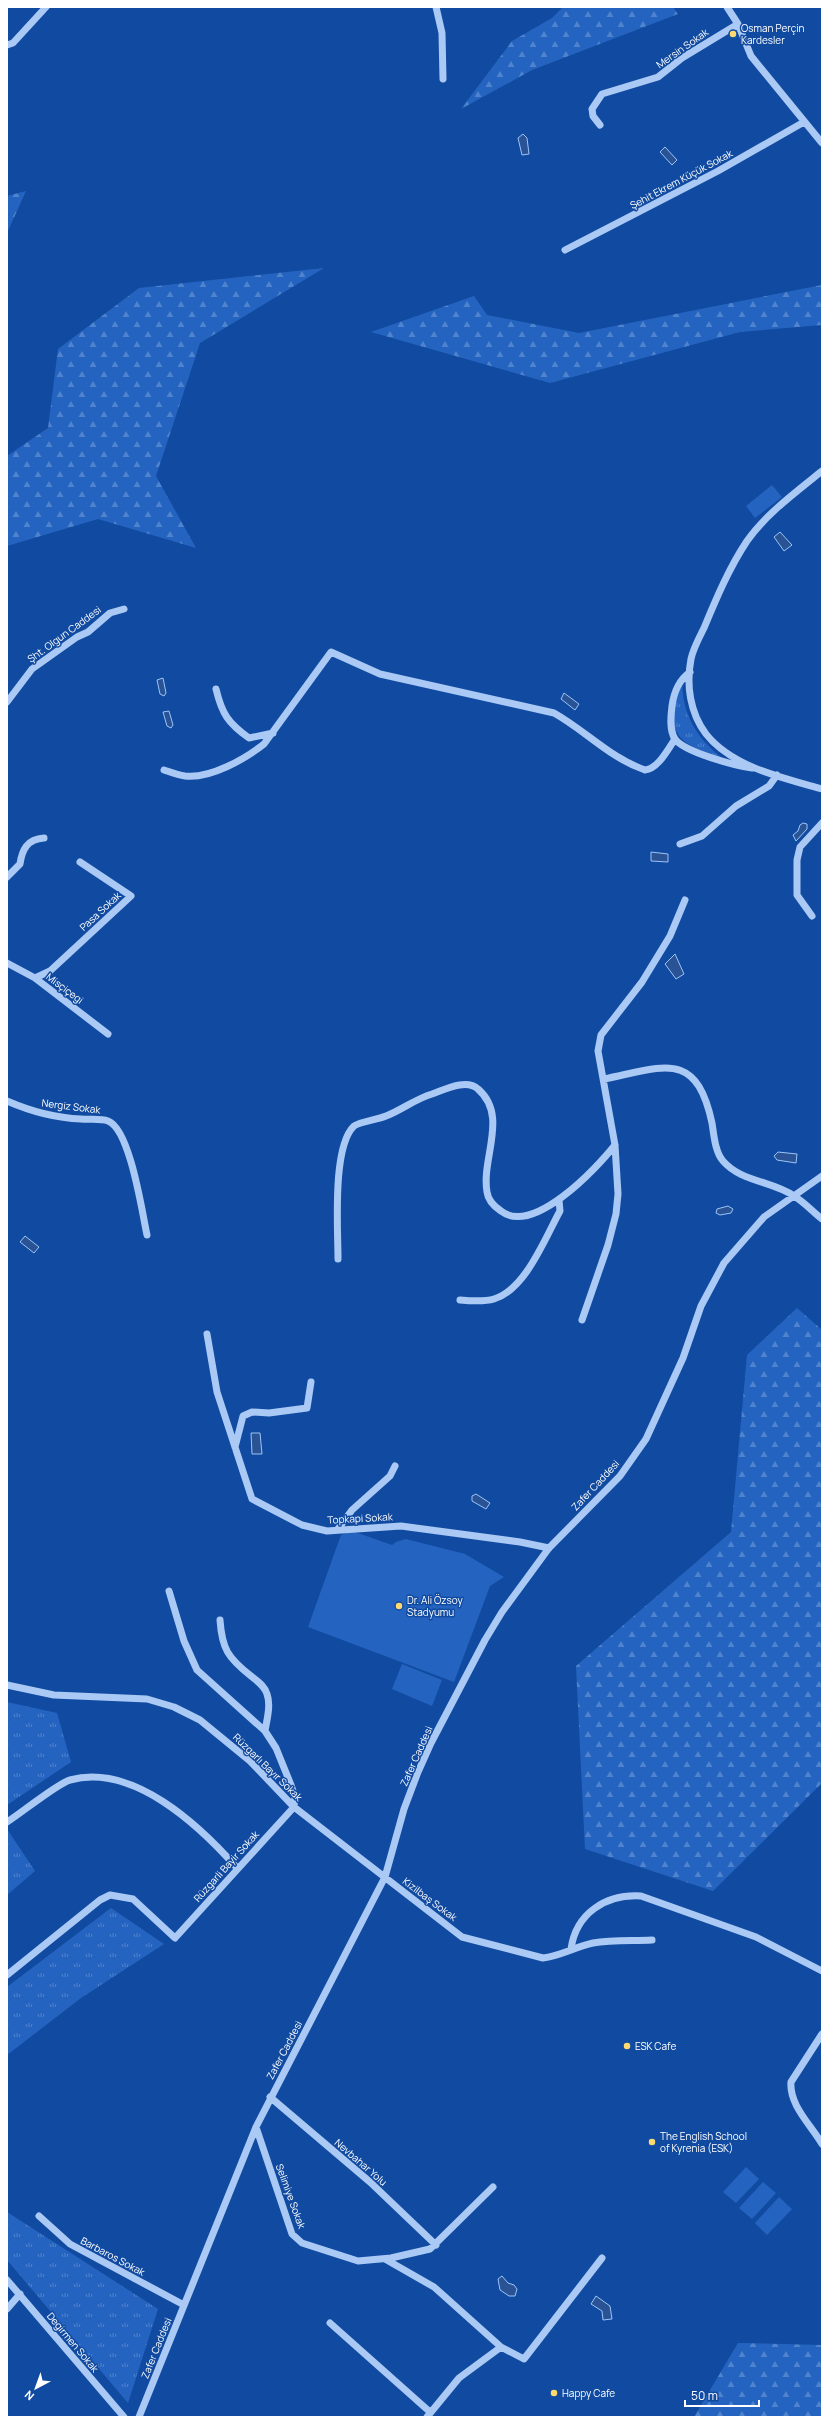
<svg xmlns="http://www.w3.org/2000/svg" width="829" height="2424" viewBox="0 0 829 2424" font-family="Manrope,sans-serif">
<defs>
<pattern id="grass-tufts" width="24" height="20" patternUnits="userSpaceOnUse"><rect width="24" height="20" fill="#2464c0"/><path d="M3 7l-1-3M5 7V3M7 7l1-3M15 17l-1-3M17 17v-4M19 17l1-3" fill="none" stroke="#5083cd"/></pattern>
<pattern id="forest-firs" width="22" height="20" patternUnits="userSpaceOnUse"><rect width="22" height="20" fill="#2464c0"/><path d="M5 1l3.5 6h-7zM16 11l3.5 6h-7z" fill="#5083cd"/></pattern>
</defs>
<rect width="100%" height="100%" fill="#114ba1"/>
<!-- grass -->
<path fill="url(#grass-tufts)" d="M682 683C683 716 697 738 722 758 676 743 663 733 682 683Z
M7 1702 57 1713 71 1762 7 1805Z
M7 1829 35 1871 7 1895Z
M111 1908 164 1944 81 1998 7 2055V1987Z
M7 2212 158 2309 128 2403 7 2260Z"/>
<!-- forest -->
<path fill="url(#forest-firs)" d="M563 7H673L678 14 532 70 461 109 512 41 552 18Z
M26 191 7 233V196Z
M324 268 200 343 156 476 196 548 98 519 7 546V456L48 428 58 349 139 288Z
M822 285V325L740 332 550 383 371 332 474 296 487 315 579 333Z
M797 1308 822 1330V1783L713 1891 585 1849 576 1666 731 1532 747 1355Z
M738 2343 822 2345V2417H694Z"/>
<!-- park -->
<path fill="#2464c0" d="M772 485 782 497 755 518 746 506Z
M352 1531 392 1545 396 1542 406 1539 465 1554 504 1577 490 1586 454 1682 308 1627 341 1535Z
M402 1664 442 1680 432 1706 392 1689Z
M746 2167 759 2179 736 2203 723 2192Z
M763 2182 776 2193 752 2219 739 2208Z
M779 2197 792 2209 767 2235 755 2223Z"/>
<!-- water -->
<path fill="#295394" stroke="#9cc4f8" d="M523 134 527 138 529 154 522 155 518 138Z
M665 147 677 160 672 165 660 152Z
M780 532 792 545 784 551 774 537Z
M163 678 166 693 164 696 160 694 157 680Z
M564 693 579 704 575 710 561 699Z
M169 711 173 725 171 728 167 726 163 712Z
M803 823 807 824V829L796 841 793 835 798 831 800 825Z
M651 852 668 854V862L651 861Z
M675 954 684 974 676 979 665 964Z
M778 1152 797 1154 796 1163 777 1160 774 1156Z
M728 1206 733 1209 731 1213 720 1215 716 1213 717 1209Z
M25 1236 39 1247 34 1253 20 1242Z
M251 1433H260L262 1454H252Z
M476 1494 490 1503 486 1509 472 1501V1496Z
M502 2276 508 2283 514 2285 517 2289 515 2296H509L500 2290 498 2279Z
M596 2296 610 2306 612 2319 603 2320 602 2311 591 2304Z"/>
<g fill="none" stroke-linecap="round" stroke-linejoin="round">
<!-- minor -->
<path stroke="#aac9f5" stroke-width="7" d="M436 7 442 33 443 79
M727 7 738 24 751 56 822 143
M7 45 13 43 46 7
M600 125 593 116 592 109 602 94 658 77 682 58 738 24
M565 250 718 171 804 122
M822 471C796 492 766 514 747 541 729 568 716 599 704 628 699 638 693 649 691 659 686 685 690 713 706 734 732 767 783 778 822 789
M690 672C679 680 674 691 672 706 671 715 669 730 675 739 684 752 736 766 752 768
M216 689C222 714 228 723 249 738L273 733
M7 702 32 669 77 637 88 632 110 613 124 609
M164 770C170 772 178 775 185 776 210 779 245 759 264 744L331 652 380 674 554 713C586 731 610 758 645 770 658 769 668 749 675 739
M680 844 702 836 736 806 769 786 777 775
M7 877 20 864C22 850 27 839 44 838
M812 916 797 895V860L800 847 822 823
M7 963 35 978 108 1034
M35 978 50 971 131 896 80 862
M604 1079C664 1067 696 1049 712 1123 714 1135 715 1152 723 1161 741 1182 773 1181 794 1196 804 1202 813 1212 822 1219
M7 1101C30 1111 55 1118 81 1119 89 1120 100 1118 108 1121 130 1129 142 1212 147 1235
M338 1259C338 1229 332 1147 354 1126 361 1121 377 1120 386 1116 402 1110 415 1099 432 1094 444 1090 466 1078 478 1089 509 1116 481 1158 487 1192 488 1200 495 1207 501 1211 533 1236 596 1169 615 1145
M460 1300C471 1301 484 1302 494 1299 526 1289 545 1238 560 1211L559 1200
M582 1320 608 1245 616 1214 618 1194 615 1145 598 1051 601 1035 642 982 670 936 685 900
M207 1334 217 1392 252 1499 302 1525 327 1531 401 1526 520 1542 549 1548
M235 1447 243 1416 252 1412 269 1413 307 1408 311 1382
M338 1529 352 1510 390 1476 395 1466
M220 1620C222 1649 228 1658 251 1676 257 1681 265 1686 267 1694 271 1705 267 1719 265 1731
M7 1685 54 1695 147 1699 174 1707 200 1720 250 1761 294 1807 462 1937 543 1958C560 1956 575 1947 593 1943 612 1940 633 1941 652 1940
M7 1822C20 1814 58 1783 70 1780 133 1763 199 1825 237 1868
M571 1949C576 1913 606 1894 641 1896L756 1937 822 1971
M7 1975 100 1900 110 1895 133 1899 175 1938 294 1807 295 1797 291 1785 276 1748 265 1731 197 1670 184 1641 169 1591
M822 2034 791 2082C789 2105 811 2125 822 2144
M270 2097 370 2182 436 2245
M256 2127 292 2234 302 2243 358 2261 391 2258 430 2249 493 2187
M39 2216 70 2244 184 2305
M385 2259 434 2287 501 2347 524 2359 602 2258
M7 2280 124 2417
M7 2309 20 2294
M330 2323 430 2412
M139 2417 256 2127 385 1877 404 1809 418 1772 431 1743 485 1640 502 1612 549 1548 620 1476 646 1439 683 1358 701 1306 724 1263 764 1217 822 1176
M427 2417 459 2378 501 2347"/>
</g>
<!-- markers -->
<g fill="#ffda6e" stroke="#114ba1" stroke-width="1.5">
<circle cx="733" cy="34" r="4"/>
<circle cx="399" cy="1606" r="4"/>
<circle cx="627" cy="2046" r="4"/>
<circle cx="652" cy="2142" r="4"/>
<circle cx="554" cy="2393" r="4"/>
</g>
<g text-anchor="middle" stroke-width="3" stroke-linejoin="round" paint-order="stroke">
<!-- poi labels -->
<g font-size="10" fill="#fff" stroke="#114ba1" text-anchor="start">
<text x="741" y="32">Osman Perçin<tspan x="741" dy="12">Kardesler</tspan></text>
<text x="407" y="1604">Dr. Ali Özsoy<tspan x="407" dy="12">Stadyumu</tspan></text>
<text x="635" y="2050">ESK Cafe</text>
<text x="660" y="2140">The English School<tspan x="660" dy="12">of Kyrenia (ESK)</tspan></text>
<text x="562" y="2397">Happy Cafe</text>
</g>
<!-- street labels -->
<g font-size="10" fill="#fff" stroke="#114ba1">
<text transform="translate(682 48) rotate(-35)" y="4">Mersin Sokak</text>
<text transform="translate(681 179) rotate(-28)" y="4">Şehit Ekrem Küçük Sokak</text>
<text transform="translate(64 634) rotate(-36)" y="4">Şht. Olgun Caddesi</text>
<text transform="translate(100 911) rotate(-43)" y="4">Pasa Sokak</text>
<text transform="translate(65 988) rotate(37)" y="4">Misçiçegi</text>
<text transform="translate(71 1106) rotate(7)" y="4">Nergiz Sokak</text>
<text transform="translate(595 1485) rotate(-47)" y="4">Zafer Caddesi</text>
<text transform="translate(360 1518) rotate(-3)" y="4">Topkapi Sokak</text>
<text transform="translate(416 1756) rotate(-66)" y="4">Zafer Caddesi</text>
<text transform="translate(268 1767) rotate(44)" y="4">Rüzgarlı Bayır Sokak</text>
<text transform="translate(226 1866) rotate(-48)" y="4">Rüzgarli Bayir Sokak</text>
<text transform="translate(430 1899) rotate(37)" y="4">Kizilbaş Sokak</text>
<text transform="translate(284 2050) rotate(-62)" y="4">Zafer Caddesi</text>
<text transform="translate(361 2162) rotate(41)" y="4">Nevbahar Yolu</text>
<text transform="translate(291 2196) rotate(70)" y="4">Selimiye Sokak</text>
<text transform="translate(113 2256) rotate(28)" y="4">Barbaros Sokak</text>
<text transform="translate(73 2342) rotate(50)" y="4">Degirmen Sokak</text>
<text transform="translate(156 2348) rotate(-68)" y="4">Zafer Caddesi</text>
</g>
</g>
<!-- border -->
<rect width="829" height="2424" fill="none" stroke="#ffffff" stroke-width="16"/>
<!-- north arrow -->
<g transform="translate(36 2388) rotate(221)" stroke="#114ba1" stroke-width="3" paint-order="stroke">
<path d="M0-3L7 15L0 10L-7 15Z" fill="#ffffff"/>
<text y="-6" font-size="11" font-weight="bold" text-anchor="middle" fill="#ffffff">N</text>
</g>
<!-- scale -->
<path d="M685 2400v6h74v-6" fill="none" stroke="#ffffff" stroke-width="2"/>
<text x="691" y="2400" font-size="12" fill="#ffffff" stroke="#114ba1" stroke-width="3" paint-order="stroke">50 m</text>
</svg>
